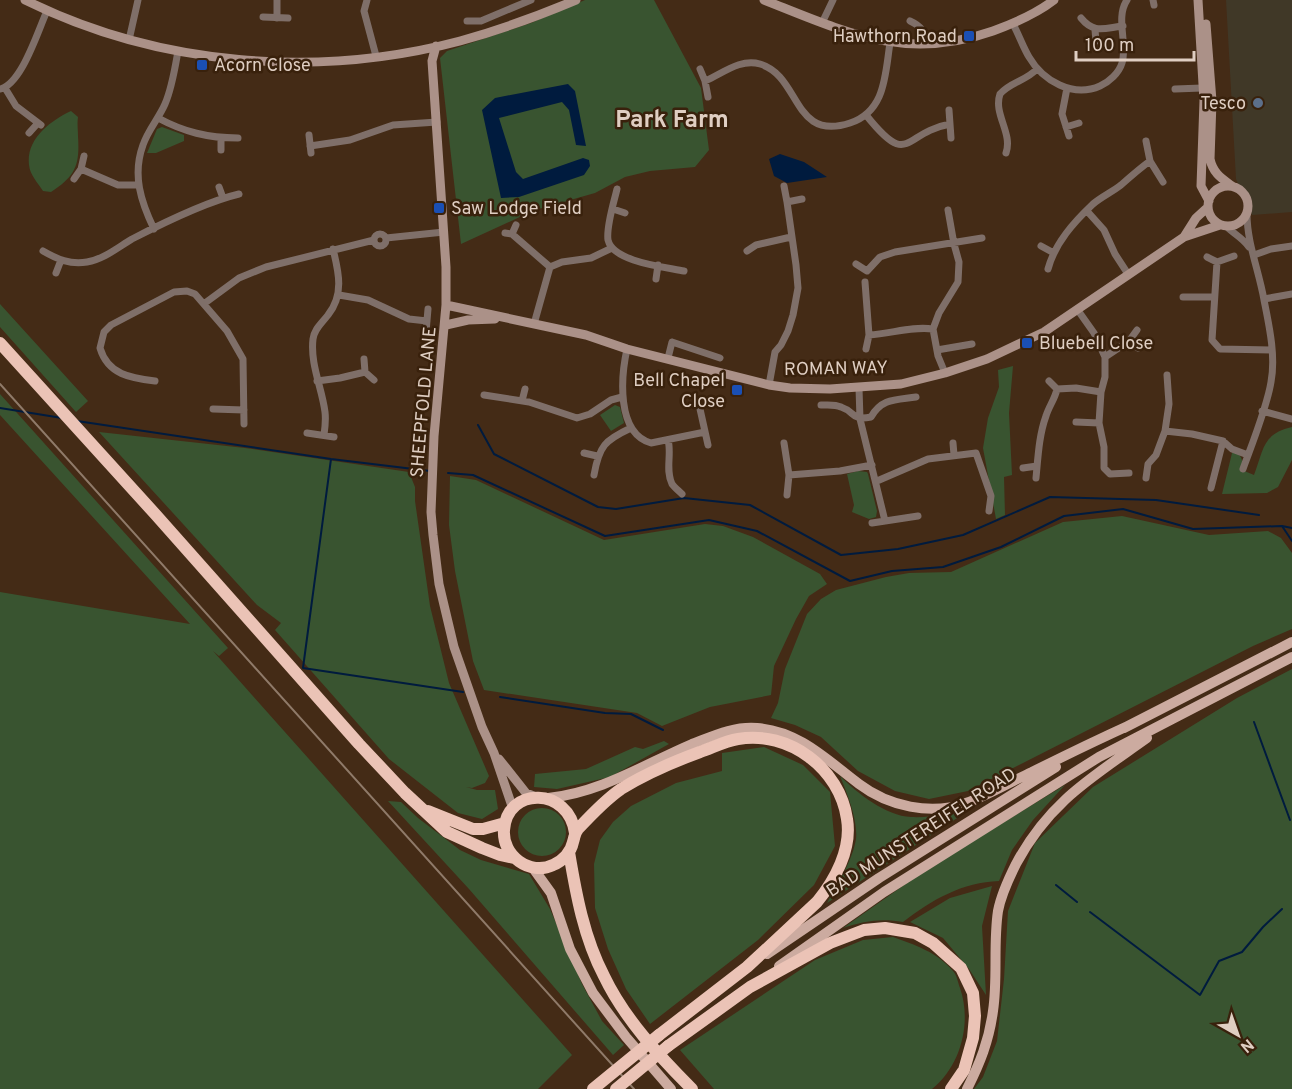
<svg xmlns="http://www.w3.org/2000/svg" width="1292" height="1089" viewBox="0 0 1292 1089" font-family="Overpass,sans-serif">
<rect width="100%" height="100%" fill="#442b16"/>
<!-- commercial -->
<path fill="#403827" d="M1226 0H1292V212L1252 215 1236 179Z"/>
<!-- green -->
<path fill="#395430" d="M585 0H654L701 88 709 150 695 167 650 171 625 177 595 193 535 210 461 244 440 58 447 51 531 23Z
M71 111 78 117C77 124 78 129 78 136 80 166 75 176 51 192L43 191C38 183 30 175 29 165 26 139 50 121 71 111Z
M162 127 184 135V141L156 153H147L157 129Z
M0 304 88 401 76 412 0 327Z
M1013 366 1009 413 1012 475 1004 477 1005 515 996 519 983 448 988 418 999 387 998 370Z
M0 394 228 648 219 656 213 651 572 1055 538 1089H0V592L190 624 0 415Z
M615 405 620 407 624 423 611 431 600 415Z
M1292 427V460L1278 487 1267 493 1222 494 1232 453H1238C1243 459 1243 463 1242 470L1254 475C1264 449 1262 434 1292 427Z
M99 432 245 448 409 472 415 487V501L430 606 449 683 489 776 485 783 472 788 466 787 477 790H495L498 809 482 819 458 813 389 759 275 630 281 623 257 605Z
M858 471 867 472 868 474 877 511 876 517 869 519 852 512 854 505 847 474Z
M450 476 476 480 604 540 705 524 723 526 753 537 820 574 827 584 809 596 796 619 774 666 771 695 710 707 662 726 637 713 484 690 473 661 455 571 449 525Z
M1122 516 1209 535 1268 531 1281 538 1292 553V629L1253 646 968 791 929 799 895 791 858 771 821 737 795 725 771 718 778 703 785 669 807 614 821 599 836 590 886 577 909 573 951 572 1063 522Z
M1292 669V1089H974L983 1077 997 1041 1004 979 1008 911 1035 843 1093 787 1237 698Z
M664 741 669 744 610 777 557 789 534 787 535 774 586 769 635 747 643 749Z
M764 747 803 765 830 792 835 846 814 885 758 940 650 1024 626 989 608 949 595 908 594 864 600 840 613 822 631 806 676 783 722 771V753Z
M840 776C857 793 886 816 911 817 932 818 952 813 971 809L827 903C837 886 853 859 856 839 858 820 847 793 840 776Z
M1065 785 1033 820 1012 850 999 881C963 882 931 900 903 922 881 918 864 921 843 928L927 869Z
M388 801 401 802 418 818 460 850 481 860 529 874 550 909 582 984 602 1021 624 1045 613 1055 469 889Z
M518 832a24 24 0 1 1 48 0a24 24 0 1 1-48 0Z
M992 886 982 926 986 995 969 969 943 938 910 922 950 898Z
M893 937C915 945 937 952 953 971 957 975 958 983 960 988 972 1022 961 1066 932 1089H714L680 1050 815 960 863 940Z"/>
<!-- water -->
<path fill="#001b3e" d="M568 84 575 91 586 146 576 145 569 110 562 102 499 118 516 172 523 179 583 158 589 160 590 166 584 175 519 197 501 198 482 110 495 98Z
M780 154 804 162 827 177 787 183 774 176 769 159Z"/>
<g fill="none" stroke-linecap="round" stroke-linejoin="round">
<!-- stream -->
<path stroke="#001b3e" stroke-width="2" d="M0 408 62 418
M77 421 331 459 430 471
M478 425 494 454 598 507 616 509 684 498 750 505 841 555 898 549 963 535 1050 497 1156 500 1259 515
M331 459 303 668 463 692
M448 473 473 475 605 536 709 520 757 531 850 581 892 571 943 567 1001 547 1064 516 1123 509 1193 529 1282 526 1292 528
M1282 526 1292 541
M500 697 605 713 631 714 663 730
M1254 722 1290 820
M1056 885 1077 902
M1090 912 1200 995 1219 961 1242 952 1263 927 1282 909"/>
<!-- street -->
<path stroke="#7f6f69" stroke-width="7" d="M367 0 364 11 376 56
M1153 0 1154 5
M263 17 288 18
M277 18V0
M1081 18C1094 34 1104 28 1123 26
M467 21H481L531 0
M910 21C921 26 925 32 928 43
M822 23 833 0
M1013 24C1019 35 1023 47 1029 57 1043 81 1073 98 1100 86 1109 82 1119 73 1122 63 1128 43 1115 18 1127 0
M1095 30 1096 41
M129 40 138 0
M700 69 705 81 708 97
M705 81C722 74 740 58 760 64 801 76 792 142 850 123 886 111 885 74 890 43
M5 88 16 106 41 125
M1067 88 1062 114 1069 136
M0 89C22 84 38 30 47 11
M1175 89 1202 88
M949 110 951 138
M866 115C910 170 902 133 950 124
M158 118C184 132 208 138 238 138
M1066 127 1079 123
M29 133 38 123
M309 135 311 153
M1146 141 1150 161 1163 182
M310 146 350 140 393 125 437 122
M221 150V138
M1006 153C1013 133 993 114 1000 94 1010 82 1026 81 1037 69
M81 169 118 185H138
M74 179 81 169 84 156
M784 186 787 202 802 199
M219 187 223 198
M617 189C614 202 606 227 608 240 613 262 665 267 684 271
M613 209 625 213
M1087 211 1104 230 1115 254 1128 274
M1227 227C1234 234 1243 238 1249 247
M154 229C141 202 132 175 143 145 148 130 159 118 165 104 172 88 175 68 178 51
M505 233 512 234 516 225
M512 234 550 267
M374 240a6 6 0 1 1 12 0a6 6 0 1 1-12 0Z
M386 238 444 232
M1041 246 1052 252
M43 251C57 259 70 265 87 262 104 259 117 248 132 239 163 223 205 202 239 194
M747 251 756 245 791 237
M1254 255 1271 249 1292 246
M1207 257 1217 262 1234 256
M1217 262 1212 340 1220 349 1271 350
M856 264 867 271 880 257 895 252 982 238
M1048 269C1055 243 1074 222 1093 204 1101 197 1112 192 1121 185 1130 177 1139 169 1150 161
M56 273 61 260
M656 279 658 265
M865 282 869 335 866 349
M339 295 368 300 409 319 427 321
M1183 297H1213
M1264 299 1292 294
M205 303 239 278 266 267 374 240
M1077 309 1094 333 1105 357V377L1101 392 1099 423 1104 447V468L1110 474 1129 473
M534 324 550 267 562 262 591 258 612 248
M426 332 428 309
M869 335C891 334 911 326 933 329
M1129 341 1138 348
M627 349C621 376 616 433 651 443L705 432
M937 350 972 344
M1105 357 1129 341 1137 330
M668 358 672 342 720 358
M364 359 365 372
M945 373 938 356 933 329 939 313 958 282 959 262 954 244 948 210
M155 381C131 378 108 375 100 348L104 332 111 325 174 292 187 291 195 294 227 331 243 359 244 424
M317 381 340 378 365 372 374 380
M1049 381 1057 389 1076 388 1101 392
M769 385 775 352 781 345 788 331 793 315 798 288 796 265 787 202
M859 388 860 419 885 521
M484 395 529 402 577 418 590 414 611 400 622 397
M522 401 525 389
M821 405C827 405 835 404 841 407 856 412 851 421 871 417 882 398 896 400 916 397
M213 409 244 410
M700 409 708 445
M1262 411 1292 419
M1076 422 1099 423
M1165 431 1192 434 1223 441 1232 449 1248 455
M307 433 334 437
M324 435C325 428 326 420 325 412 322 388 310 364 313 339 314 329 322 323 328 315 344 295 339 273 333 249
M668 440C672 454 665 470 672 484 674 487 679 491 682 494
M784 443 789 475 787 495
M953 443 954 455
M584 453 597 456
M1023 468 1037 466
M1243 469C1252 444 1267 407 1271 382 1276 356 1269 325 1264 300 1259 271 1247 243 1247 214
M594 475C599 446 605 440 631 428
M789 475 840 471 872 465
M1036 478C1038 457 1039 435 1046 416 1049 406 1055 399 1057 389
M1146 478 1148 464 1156 455 1165 431 1169 404 1167 375
M877 481 928 459 976 453 991 496 989 511
M1211 488 1223 441
M872 523 918 516"/>
<!-- secondary -->
<path stroke="#ab9188" stroke-width="9" d="M25 0C158 66 317 79 460 41 500 30 538 16 576 0
M764 0C845 32 905 62 993 31 1015 23 1036 14 1054 0
M1198 0 1204 101 1201 186 1209 201
M1206 24 1212 101 1210 159C1213 173 1221 178 1232 186
M436 46 432 61 446 267V305L434 436 431 512 433 535 439 584 454 647 482 727 494 753 513 809
M1208 206a20 20 0 1 1 40 0a20 20 0 1 1-40 0Z
M1184 237 1196 218 1208 207
M446 305 586 335 627 349 769 385 790 388 830 389 901 384 945 373 987 359 1044 332 1184 237 1220 225
M446 325 468 320 495 319
M499 759 526 793 536 797"/>
<!-- primary -->
<path stroke="#ccaba0" stroke-width="10" d="M1124 728 1292 642
M548 798C600 793 645 764 692 744 713 736 734 726 757 728 799 731 827 760 859 784 888 806 931 816 966 803 989 795 1010 782 1032 772 1064 756 1097 740 1130 725
M533 868 551 893 570 949 593 993 626 1037 671 1089
M767 954 879 878 1056 767
M779 966 884 892 1099 757 1292 657
M967 1089C980 1063 989 1041 993 1011 998 978 993 944 998 911 1001 895 1009 878 1016 864 1049 802 1091 778 1147 738"/>
<!-- highway -->
<path stroke="#ebc3b6" stroke-width="12" d="M0 343 156 515 359 744 405 793 447 832 482 848 500 855 514 858
M428 811 473 829H483L505 823
M575 833C569 787 507 786 504 830 502 856 530 876 553 865 563 861 571 852 573 842 575 836 574 834 578 829 591 815 605 800 621 789 645 774 673 762 700 752 712 748 725 741 738 739 789 730 840 769 847 819 852 849 835 880 817 902L747 967 659 1035
M569 852C576 894 584 938 604 976 624 1018 659 1056 692 1089
M668 1046 750 987 830 943 864 930 885 928 915 933 933 943 961 968 973 993 975 1016 973 1038 964 1070 951 1089"/>
<!-- rail -->
<path stroke="#8f7a69" stroke-width="2" d="M0 384 634 1089"/>
<!-- highway-bridge -->
<path stroke="#ebc3b6" stroke-width="12" d="M593 1089 659 1035
M616 1089 668 1046"/>
</g>
<!-- markers -->
<g fill="#1a4fb4" stroke="#39210c" stroke-width="2">
<rect x="963" y="30" width="12" height="12" rx="3"/>
<rect x="196" y="59" width="12" height="12" rx="3"/>
<rect x="433" y="202" width="12" height="12" rx="3"/>
<rect x="1021" y="337" width="12" height="12" rx="3"/>
<rect x="731" y="384" width="12" height="12" rx="3"/>
</g>
<circle fill="#5c6f8a" stroke="#39210c" stroke-width="2" cx="1258" cy="103" r="6"/>
<g text-anchor="middle" stroke-width="5" stroke-linejoin="round" paint-order="stroke">
<!-- poi labels -->
<g font-size="18" fill="#dfcec2" stroke="#39210c" text-anchor="end">
<text x="957" y="42">Hawthorn Road</text>
<text x="214" y="71" text-anchor="start">Acorn Close</text>
<text x="1246" y="109">Tesco</text>
<text x="451" y="214" text-anchor="start">Saw Lodge Field</text>
<text x="1039" y="349" text-anchor="start">Bluebell Close</text>
<text x="725" y="386">Bell Chapel<tspan x="725" dy="21">Close</tspan></text>
</g>
<!-- street labels -->
<g font-size="18" fill="#dfcec2" stroke="#39210c">
<text transform="translate(836 368) rotate(-1)" y="6">ROMAN WAY</text>
<text transform="translate(423 402) rotate(-85)" y="6">SHEEPFOLD LANE</text>
<text transform="translate(921 832) rotate(-33)" y="6">BAD MUNSTEREIFEL ROAD</text>
</g>
<!-- district labels -->
<g font-size="24" font-weight="bold" fill="#dfcec2" stroke="#39210c">
<text x="672" y="127">Park Farm</text>
</g>
</g>
<!-- north arrow -->
<g transform="translate(1238 1035) rotate(140)" stroke="#39210c" stroke-width="4.5" paint-order="stroke">
<path d="M0-4.5L10 22L0 15L-10 22Z" fill="#dfcec2"/>
<text y="-9" font-size="16" font-weight="bold" text-anchor="middle" fill="#dfcec2">N</text>
</g>
<!-- scale -->
<path d="M1076 51v9h118v-9" fill="none" stroke="#dfcec2" stroke-width="3"/>
<text x="1085" y="51" font-size="18" fill="#dfcec2" stroke="#39210c" stroke-width="4.5" paint-order="stroke">100 m</text>
</svg>
